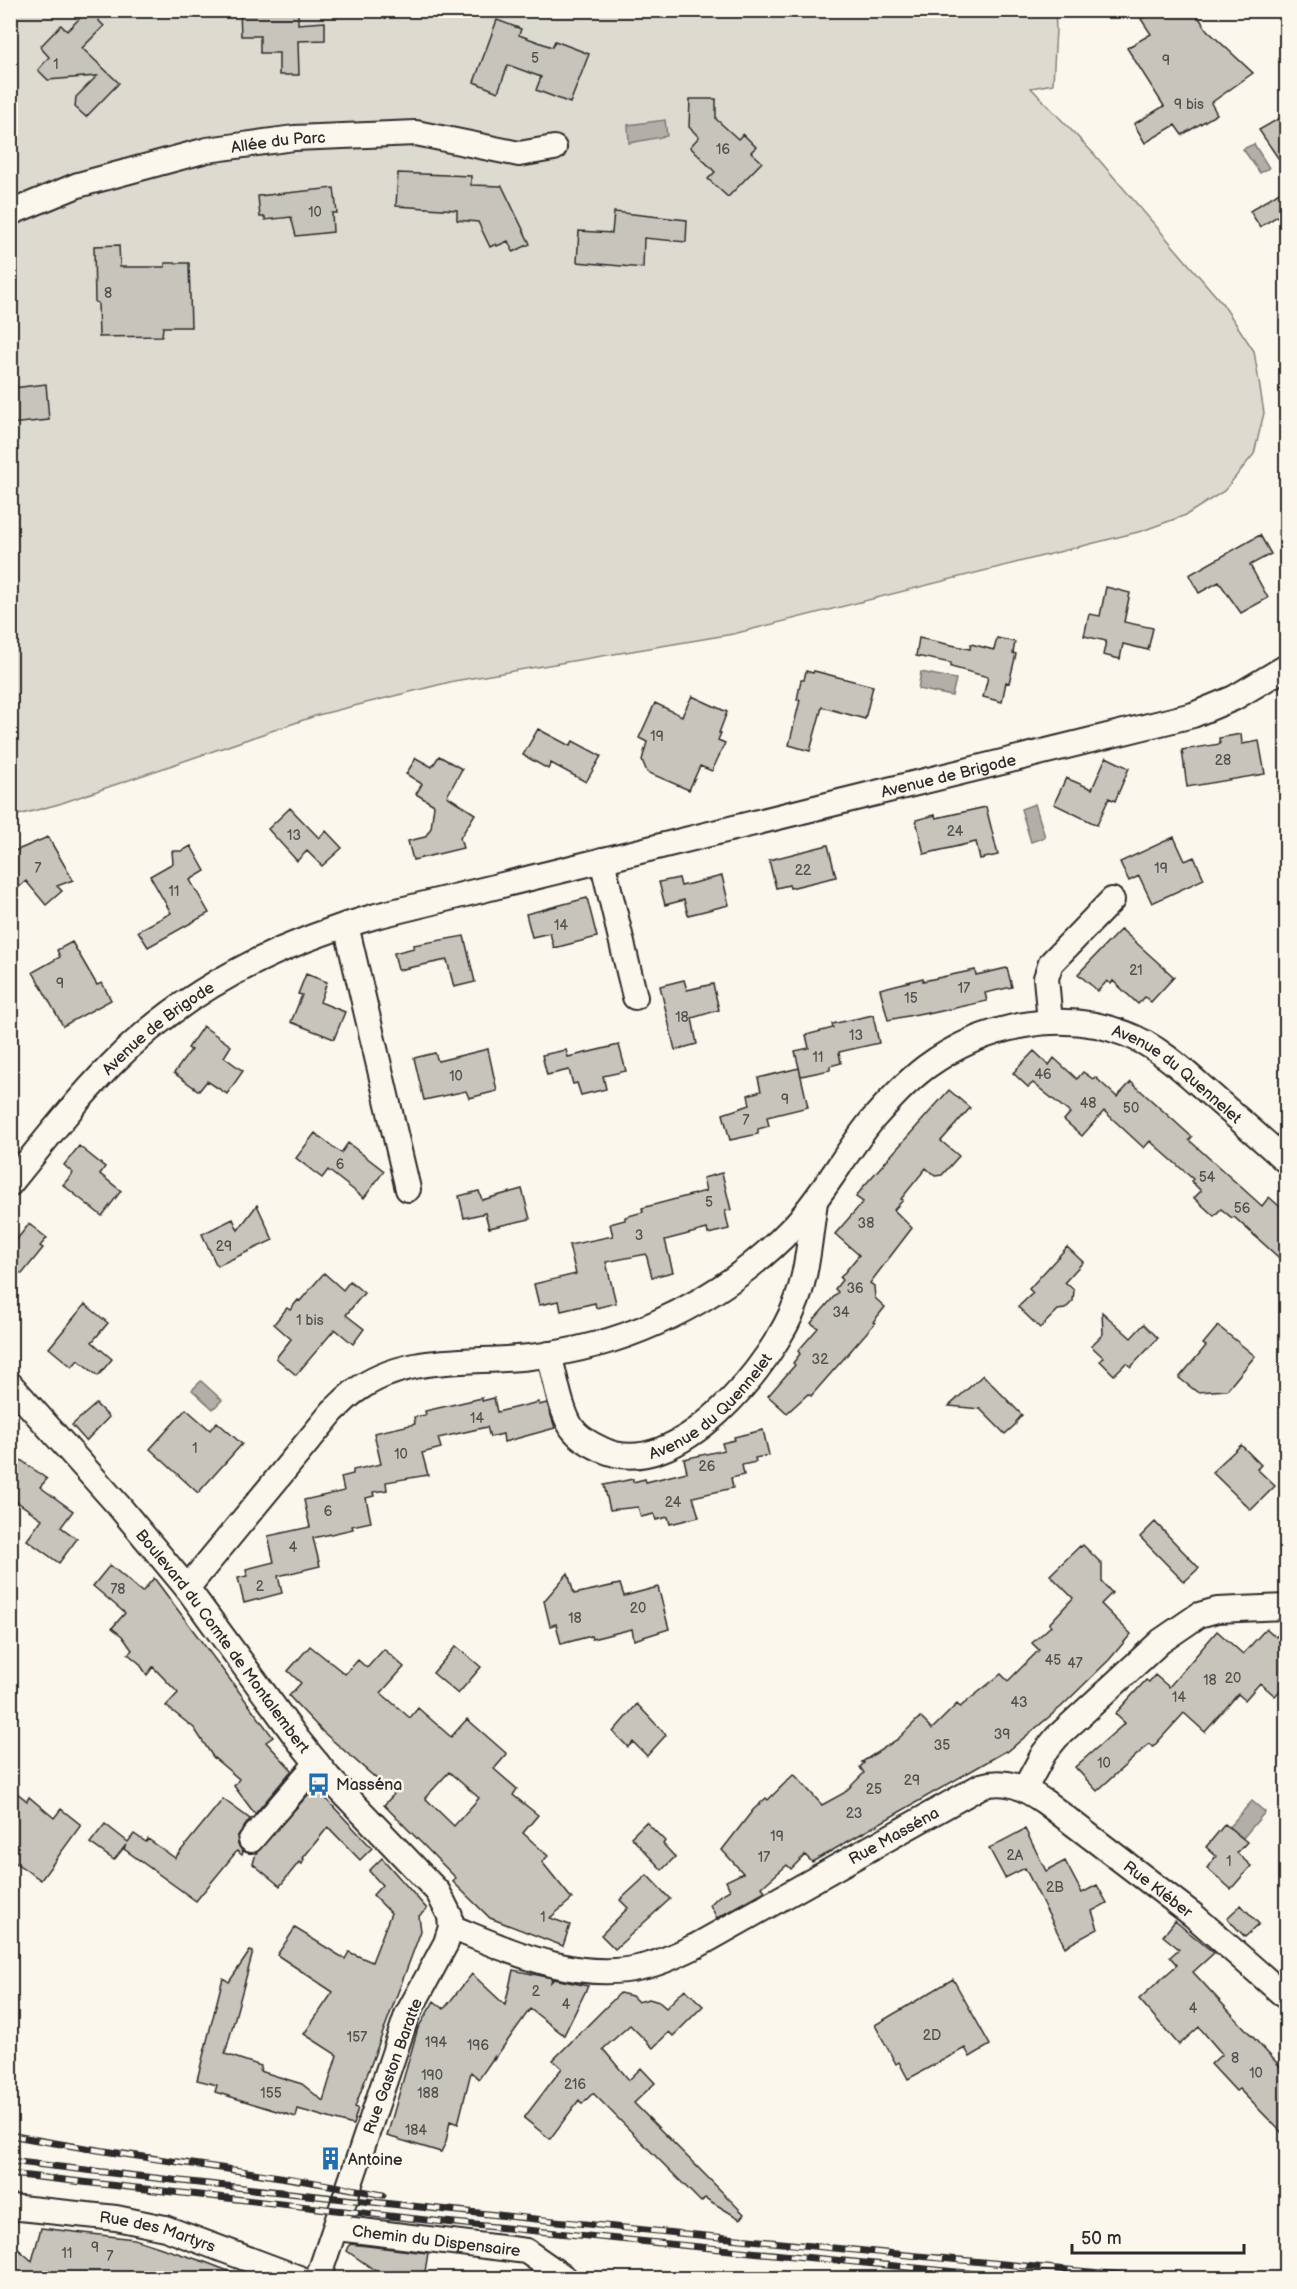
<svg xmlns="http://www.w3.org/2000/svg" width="1297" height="2289" viewBox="0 0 1297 2289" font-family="'Balsamiq Sans',sans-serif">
<rect width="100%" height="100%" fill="#fbf7ec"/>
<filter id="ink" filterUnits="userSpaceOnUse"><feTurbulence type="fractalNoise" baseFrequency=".0167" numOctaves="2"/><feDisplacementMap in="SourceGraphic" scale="12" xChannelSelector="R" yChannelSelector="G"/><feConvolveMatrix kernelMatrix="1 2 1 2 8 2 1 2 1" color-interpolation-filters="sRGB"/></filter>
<g filter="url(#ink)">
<!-- green -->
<path fill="#dddad0" stroke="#84827e" stroke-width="1.5" d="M11 11H1055L1056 29 1053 84 1031 88 1094 154 1222 303 1254 351 1264 413 1254 454 1224 491 1186 515 1142 531 733 634 454 681 318 715 59 804 11 817Z"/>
<!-- water -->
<path fill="#b1afa7" stroke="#7b7a75" stroke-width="1.5" d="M665 120 667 136 629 143 628 125Z
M1254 144 1269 168 1260 173 1243 149Z
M921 672 956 679 952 696 918 689Z
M1035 804 1045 837 1031 842 1021 809Z
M201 1381 222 1400 213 1409 192 1390Z
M1252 1801 1265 1812 1243 1838 1229 1827Z"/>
<!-- building -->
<path fill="#c7c4bc" stroke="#2b2b2b" stroke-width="1.5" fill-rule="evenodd" d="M88 10H99V21L104 26 82 48 119 83 86 117 75 107 76 97 97 76 48 80 38 70 49 57 40 47 61 25 67 31Z
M240 10H298V24L325 22V40L298 41 299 75H279V53H260V36H241Z
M1155 10H1194L1207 30 1253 73 1211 103 1217 114 1182 135 1175 125 1145 143 1134 124 1164 106 1127 48 1151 34 1141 19Z
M497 20 521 29 519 35 552 47 555 41 589 54 570 103 536 90 541 77 508 65 498 92 474 82Z
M690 99H716V119L738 139 743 134 756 147 751 152 762 162 728 197 708 179 715 172 690 147 699 137 689 127Z
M1280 118 1287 129V171L1259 130Z
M398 173 471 176V185L502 186 530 244 513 252 508 241 497 246 496 244 490 247 478 222 457 220V210L396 206Z
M1287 187V210L1260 227 1250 211Z
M334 188 337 213H332L333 232 296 236 291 217 265 220V217H260L258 196Z
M614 212 687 220 686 242 644 238 643 268 577 262 579 231 612 233Z
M119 245 120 267H165V263H189L191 327H163L162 336 99 337 98 303 95 302 94 246Z
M46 384 49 420 10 424V391H13V388Z
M1260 535 1271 554 1250 565 1268 598 1241 613 1219 582 1199 593 1189 575Z
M1106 587 1130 593 1124 622 1153 628 1148 650 1123 644 1120 659 1103 655 1106 641 1084 636 1089 614 1100 616Z
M919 638 970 649 971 644 994 650 997 638 1015 642 1013 653 1016 654 1009 683 1006 682 1002 702 983 697 988 677 951 667V663L916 656Z
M806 671 813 673 814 671 873 686 865 719 822 707 810 751 789 745 800 700H797L801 680H804Z
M692 696 727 712 719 733H721L718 740 725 743 712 771 700 766 689 790 647 772 642 760 647 742 639 738 655 703 682 716Z
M538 729 570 746 573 741 601 756 586 782 551 763 548 769 523 755Z
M1241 734 1242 744 1259 741 1265 774 1187 787 1182 750 1220 744 1219 738Z
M439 756 462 769 447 796 475 814 460 838 463 848 413 860 408 841 425 837 431 828 434 805 416 794 422 784 406 774 416 758 432 767Z
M1106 757 1129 768 1115 801 1109 798 1097 825 1054 804 1066 778 1092 789Z
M986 807 998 855 980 859 976 842 924 854 916 820 935 815 936 818Z
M290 808 319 838 326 831 342 848 322 866 307 851 297 861 268 829Z
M48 837 73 880 57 886 62 891 46 905 26 881 10 895V855L15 851Z
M1174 837 1185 861 1194 857 1204 879 1152 903 1139 876 1129 881 1120 862Z
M828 845 836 877 790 888 789 885 776 888 769 860Z
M191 846 205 871 190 880 209 913 148 947 138 931 171 913 150 876 173 863 172 851H182Z
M722 876 729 905 688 915 684 900 665 905 659 882 679 878 681 886Z
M587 898 597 937 554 948 550 933 532 937 526 914Z
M1121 929 1174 977 1151 1002 1145 997 1138 1004 1113 981 1111 984 1107 981 1098 991 1078 974Z
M464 936 475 982 454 987 447 960 398 970 394 953 414 948 413 945Z
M72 942 97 985 102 983 111 1000 63 1026 33 972 60 957 57 950Z
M1007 968 1012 987 985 993 987 1001 928 1014V1012L888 1020 880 989 923 978V981L975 970 976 975Z
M306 974 327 982 320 1002 345 1012 334 1039 291 1022 302 995 298 994Z
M684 980 687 990 713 984 719 1010 692 1018 697 1044 675 1050 660 986Z
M873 1015 879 1043 839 1052 841 1063 830 1066V1070L801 1076 795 1051 809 1048 806 1035 833 1028 832 1024Z
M203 1026 231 1046 224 1057 243 1071 227 1094 207 1081 199 1091 174 1073 191 1050 188 1048Z
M619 1045 626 1071 603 1076 606 1089 581 1095 577 1083 573 1084 569 1070 547 1075 542 1055 566 1050 568 1057Z
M488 1049 497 1091 469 1098 466 1091 424 1100 414 1058 435 1053 438 1061Z
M1034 1051 1049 1065 1054 1058 1077 1079 1083 1072 1093 1079 1095 1077 1117 1097 1131 1082 1192 1137 1189 1140 1262 1206 1269 1197 1287 1213V1265L1234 1217 1232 1218 1221 1209 1214 1216 1194 1198 1201 1191 1191 1181 1193 1179 1150 1141 1144 1148 1104 1111 1082 1136 1064 1120 1070 1113 1033 1083 1028 1087 1013 1073Z
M799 1068 808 1107 767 1117 769 1126 758 1129V1134L730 1140 723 1114 750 1105 748 1095 761 1091 758 1078Z
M949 1090 970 1108 941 1141 959 1156 942 1175 935 1176 926 1168 901 1199 903 1200 894 1210 912 1228 870 1283 874 1286 875 1298 885 1307 873 1322 875 1323 811 1396 808 1394 787 1413 768 1396 795 1365 793 1363 800 1354 798 1351 818 1328 811 1323 838 1292 835 1289 842 1280 840 1278 859 1255 835 1234 863 1202 856 1197 863 1187Z
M315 1133 341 1153 348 1143 384 1171 364 1198 328 1170 322 1178 296 1158Z
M79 1146 105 1167 100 1174 121 1191 102 1216 63 1185 73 1173 64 1165Z
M722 1173 731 1210 725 1211 729 1229 708 1234 707 1229 665 1240 673 1272 652 1277 646 1254 606 1262 616 1303 596 1308 595 1303 561 1311 559 1301 539 1305 534 1284 576 1274 569 1245 613 1236 610 1224 625 1220V1217L643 1212 642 1208 706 1191 703 1178Z
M522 1189 530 1219 489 1228 485 1213 464 1218 459 1196 479 1191 482 1200Z
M257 1205 273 1240 217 1266 202 1234 233 1219 238 1230Z
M29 1224 47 1238 40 1246 43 1248 22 1274 10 1265V1248Z
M1067 1247 1083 1262 1065 1282 1074 1290 1073 1301 1065 1309 1058 1310 1040 1328 1018 1307 1033 1293 1029 1289Z
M324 1273 343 1290 350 1281 364 1293 346 1315 364 1329 353 1344 335 1329 296 1375 276 1358 291 1339 274 1324 287 1308 290 1310 298 1300 300 1301Z
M85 1304 108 1323 92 1342 112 1359 98 1376 78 1360 72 1367 49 1348Z
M1102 1312 1131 1338 1144 1324 1158 1338 1131 1367 1126 1363 1114 1375 1100 1361 1103 1357 1091 1346 1103 1334Z
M1218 1326 1255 1356 1227 1390 1197 1392 1179 1378 1206 1346 1203 1344Z
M983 1375 1022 1415 1016 1422V1424L1005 1434 980 1409 949 1406Z
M482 1398V1401L494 1398 497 1412 539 1402V1405L547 1403 555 1428 504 1442 503 1434 490 1437 487 1427 438 1438 441 1448 422 1453 428 1475 386 1482 387 1490 373 1492 374 1496 366 1498 371 1522 352 1526 353 1529 313 1538 320 1566 278 1576 282 1593 244 1603 238 1578 247 1576 246 1569 274 1562 268 1536 310 1527 304 1500 344 1491 341 1477 353 1474V1470L381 1464 374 1433 415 1424 414 1417 426 1415 425 1411Z
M96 1404 109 1417 86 1441 72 1425Z
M186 1409 210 1430 217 1422 242 1444 198 1493 150 1449Z
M763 1430 769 1455 755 1458 756 1462 742 1465 744 1475 731 1478 733 1488 693 1497 699 1517 670 1524 668 1517 656 1520 654 1514 641 1517 638 1507 610 1510 604 1485 633 1479V1482L645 1479 646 1482 687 1472 684 1459 724 1450 722 1443 735 1440 734 1437Z
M1241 1445 1261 1465 1257 1469 1275 1486 1251 1510 1212 1472Z
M10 1452 47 1479 40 1487 73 1511 61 1527 77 1539 59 1563 27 1540 42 1519 10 1497Z
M1155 1522 1199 1568 1184 1582 1140 1537Z
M1083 1545 1102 1564V1582L1112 1593 1101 1604 1131 1634 1109 1660 1061 1707 1007 1752 1006 1751 812 1862 805 1855 791 1869 787 1865 762 1887 765 1891 717 1918 710 1905 719 1896 730 1890 726 1881 743 1873 722 1850 753 1810 766 1798 768 1800 794 1774 822 1805 844 1793 864 1773 860 1767 864 1763 862 1762 898 1739 920 1717 932 1729 957 1704 960 1707 1001 1674 1008 1681 1039 1650 1032 1643 1051 1626 1049 1624 1073 1598 1050 1575 1080 1546 1081 1547Z
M110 1565 142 1592 154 1578 273 1737 266 1742 292 1770 255 1814 234 1786 239 1779 213 1757 194 1728 166 1706 178 1693 153 1667 147 1675 139 1663 128 1654 132 1650 122 1636 112 1628 125 1613 93 1586Z
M568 1573 574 1594 620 1584 624 1596 658 1587 669 1629 634 1640 632 1629 592 1639 591 1636 561 1644 556 1624 550 1626 544 1601Z
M1287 1625V1683L1275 1696 1260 1683 1245 1700 1238 1694 1205 1732 1184 1713 1153 1747 1149 1744 1097 1791 1075 1767 1125 1723 1115 1714 1146 1680 1149 1682 1155 1675 1169 1687 1217 1631 1243 1654 1263 1632 1267 1629 1276 1637Z
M310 1646 345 1674 358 1660 367 1668 384 1649 404 1667 381 1693 410 1718 418 1708 451 1737 467 1719 507 1754 494 1769 517 1789 513 1795 538 1815 523 1833 548 1856 542 1862 572 1899 550 1918 570 1925 563 1946 490 1918 453 1882 456 1878 384 1805 394 1794 323 1732 289 1696 301 1683 288 1671ZM449 1772 479 1798 454 1826 425 1798Z
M456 1646 481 1667 458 1694 433 1673Z
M637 1704 666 1735 647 1756 633 1742 628 1747 613 1732Z
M10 1787 27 1801 29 1797 54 1818 61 1809 81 1825 41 1880 10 1859Z
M315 1787 372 1848 360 1860 328 1827 303 1858 304 1859 302 1864 299 1862 280 1886 253 1864 256 1853Z
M223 1799 250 1819 237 1837 238 1845 243 1852 242 1855 237 1851 196 1901 124 1849 126 1845 114 1860 90 1843 105 1824 128 1842 134 1834 146 1842 148 1839 175 1858Z
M646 1822 665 1841 663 1844 675 1857 662 1870 631 1837Z
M1225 1824 1247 1842 1237 1853 1251 1866 1231 1889 1207 1868 1216 1856 1206 1847Z
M1025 1829 1046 1871 1065 1861 1082 1893 1097 1885 1107 1903 1092 1911 1098 1929 1065 1947 1025 1868 1005 1878 989 1848Z
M382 1858 427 1909 419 1916 421 1931 355 2107 358 2108 353 2125 298 2109 296 2117 215 2092 217 2085 197 2080 223 1978 229 1982 250 1951 253 1952 225 2054 261 2066 260 2071 302 2084 323 2101 337 2055 304 2034 333 1992 277 1955 295 1928 345 1959 349 1952 372 1962 391 1913 373 1895 382 1885 369 1871Z
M647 1875 670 1899 615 1949 601 1935 628 1908 620 1900Z
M1241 1905 1259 1924 1245 1937 1227 1918Z
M1175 1921 1214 1953 1193 1972 1287 2074V2138L1239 2089 1236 2091 1211 2064 1222 2054 1199 2027 1179 2045 1139 1999 1177 1965 1170 1957 1179 1949 1163 1936Z
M513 1970 552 1978 551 1982 554 1979 588 1986 564 2035 530 2009 494 2060V2057L479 2079 471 2072 458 2124 450 2121 446 2142 441 2152 387 2136 418 2028 434 2001 444 2009 472 1974 505 2005Z
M953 1979 990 2045 970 2057 965 2048 908 2079 899 2062 896 2064 875 2025Z
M685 1989 703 2006 673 2036 669 2032 653 2048 630 2025 603 2049 629 2080 641 2068 655 2083 634 2103 744 2214 740 2219 705 2198 701 2202 593 2093 582 2104 579 2100 550 2139 524 2118 562 2068 553 2060 620 1993 632 1996 638 2002 649 1999 659 2002 666 2008Z
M41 2228 134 2239 205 2262 241 2276 240 2278H10V2242L32 2261Z
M350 2244 428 2253 424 2278H386L347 2251Z"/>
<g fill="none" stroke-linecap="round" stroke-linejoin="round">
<defs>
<g id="minor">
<path id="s1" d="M10 213 78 185 207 150 294 138 416 133 519 154 554 148"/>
<path d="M602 860 635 997"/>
<path d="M346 925 408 1189"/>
<path d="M1050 1022 1046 978 1051 963 1112 900"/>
<path id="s2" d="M10 1184C43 1143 75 1102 111 1065 184 990 277 944 376 916L1193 715 1234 698 1286 667"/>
<path id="s3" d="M549 1354C555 1375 560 1410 572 1428 579 1438 590 1444 601 1449 676 1486 775 1362 797 1300 808 1270 810 1234 815 1202"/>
<path id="s4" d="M10 1384 118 1505 187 1588 299 1741 329 1778 438 1892 450 1916 451 1927 446 1943 407 2015 318 2278"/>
<path id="s5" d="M187 1588 333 1411C340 1405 346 1398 354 1392 406 1353 470 1364 530 1357 573 1352 616 1341 656 1323 708 1300 756 1266 795 1225 825 1192 845 1153 873 1119 889 1101 906 1082 926 1067 982 1026 1060 1008 1126 1034 1158 1046 1184 1071 1209 1093 1235 1116 1261 1138 1286 1161"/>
<path d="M1025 1788 1044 1753 1057 1737 1161 1641 1199 1615 1217 1610 1286 1607"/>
<path d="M251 1840 317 1763"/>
<path id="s6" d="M451 1927C510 1951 577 1983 642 1967 661 1963 679 1954 698 1945L981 1786C1007 1778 1024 1788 1045 1802L1193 1915 1286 1997"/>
<path id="s7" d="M10 2207 116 2218 165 2228 299 2278"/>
<path id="s8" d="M337 2228 526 2251 565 2278"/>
</g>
</defs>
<!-- minor casing -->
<use href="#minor" stroke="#2b2b2b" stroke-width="28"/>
<!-- minor -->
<use href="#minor" stroke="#fbf7ec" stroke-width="24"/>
<defs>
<path id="rail" d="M10 2135C134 2159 260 2170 383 2195
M10 2161C391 2207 773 2243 1155 2278
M10 2174 444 2222 1018 2278"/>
</defs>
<!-- rail casing -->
<use href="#rail" stroke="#2b2b2b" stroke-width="7"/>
<!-- rail -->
<use href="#rail" stroke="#fbf7ec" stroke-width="4.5" stroke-dasharray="14" stroke-linecap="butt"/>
</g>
</g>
<!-- icons -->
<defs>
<symbol id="bus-bare" viewBox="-9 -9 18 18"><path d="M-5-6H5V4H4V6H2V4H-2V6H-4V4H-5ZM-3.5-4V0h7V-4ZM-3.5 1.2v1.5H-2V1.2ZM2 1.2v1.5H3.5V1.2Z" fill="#1f6fb2" stroke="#fbf7ec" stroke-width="2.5" paint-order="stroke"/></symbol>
<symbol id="building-bare" viewBox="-9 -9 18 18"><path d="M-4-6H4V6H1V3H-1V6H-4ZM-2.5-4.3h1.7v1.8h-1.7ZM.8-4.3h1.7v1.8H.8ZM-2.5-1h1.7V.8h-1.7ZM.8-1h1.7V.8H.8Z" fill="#1f6fb2" stroke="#fbf7ec" stroke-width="2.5" paint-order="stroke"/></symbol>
</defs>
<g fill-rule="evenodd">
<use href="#bus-bare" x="302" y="1768" width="33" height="33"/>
<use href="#building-bare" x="314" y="2142" width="33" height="33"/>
</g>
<g text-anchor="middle" stroke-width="5" stroke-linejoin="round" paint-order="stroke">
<!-- number labels -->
<g font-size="14" fill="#52514f">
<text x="535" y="63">5</text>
<text x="1166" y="65">9</text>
<text x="56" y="69">1</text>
<text x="1189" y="109">9 bis</text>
<text x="723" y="154">16</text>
<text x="315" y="217">10</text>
<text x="108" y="298">8</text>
<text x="657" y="741">19</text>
<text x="1223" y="765">28</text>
<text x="955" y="836">24</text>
<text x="294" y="840">13</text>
<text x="38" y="873">7</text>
<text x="1161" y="873">19</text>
<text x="803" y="875">22</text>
<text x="174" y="896">11</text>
<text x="561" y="930">14</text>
<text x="1136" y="975">21</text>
<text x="60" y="988">9</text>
<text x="964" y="993">17</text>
<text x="911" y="1003">15</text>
<text x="682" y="1022">18</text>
<text x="856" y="1040">13</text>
<text x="818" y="1062">11</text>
<text x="1043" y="1079">46</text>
<text x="456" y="1081">10</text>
<text x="785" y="1104">9</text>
<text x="1088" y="1108">48</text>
<text x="1131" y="1113">50</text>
<text x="746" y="1125">7</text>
<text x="340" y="1169">6</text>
<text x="1207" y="1182">54</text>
<text x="709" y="1207">5</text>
<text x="1242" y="1213">56</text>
<text x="866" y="1228">38</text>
<text x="639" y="1240">3</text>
<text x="224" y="1251">29</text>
<text x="855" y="1293">36</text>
<text x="841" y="1317">34</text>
<text x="310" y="1325">1 bis</text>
<text x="820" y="1364">32</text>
<text x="477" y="1423">14</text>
<text x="195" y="1453">1</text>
<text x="401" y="1459">10</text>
<text x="707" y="1471">26</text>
<text x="673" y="1507">24</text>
<text x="328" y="1516">6</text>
<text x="293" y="1552">4</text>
<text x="260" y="1591">2</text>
<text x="118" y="1594">78</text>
<text x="638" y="1613">20</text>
<text x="575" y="1623">18</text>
<text x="1053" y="1665">45</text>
<text x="1075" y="1668">47</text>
<text x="1233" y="1683">20</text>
<text x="1210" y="1685">18</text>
<text x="1179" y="1702">14</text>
<text x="1019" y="1707">43</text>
<text x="1002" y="1739">39</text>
<text x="942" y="1750">35</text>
<text x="1104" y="1768">10</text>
<text x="912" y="1785">29</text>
<text x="874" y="1794">25</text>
<text x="854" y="1818">23</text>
<text x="777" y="1841">19</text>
<text x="1015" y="1860">2A</text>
<text x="764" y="1862">17</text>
<text x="1229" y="1866">1</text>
<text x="1055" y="1892">2B</text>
<text x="543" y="1922">1</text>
<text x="536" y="1996">2</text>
<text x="566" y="2009">4</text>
<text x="1193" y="2013">4</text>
<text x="932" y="2040">2D</text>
<text x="357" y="2042">157</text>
<text x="436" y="2047">194</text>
<text x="478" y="2050">196</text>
<text x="1235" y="2063">8</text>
<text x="1256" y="2078">10</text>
<text x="432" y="2080">190</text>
<text x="575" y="2089">216</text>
<text x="271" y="2098">155</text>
<text x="428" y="2098">188</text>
<text x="416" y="2135">184</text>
<text x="95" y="2252">9</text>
<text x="67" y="2258">11</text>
<text x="110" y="2261">7</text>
</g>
<!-- street labels -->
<g font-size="16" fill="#2b2b2b" stroke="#fbf7ec">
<text dy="6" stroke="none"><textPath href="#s1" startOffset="279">Allée du Parc</textPath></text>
<text dy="6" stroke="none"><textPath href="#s2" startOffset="1053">Avenue de Brigode</textPath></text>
<text dy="6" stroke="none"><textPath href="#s2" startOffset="216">Avenue de Brigode</textPath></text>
<text dy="6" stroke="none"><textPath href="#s5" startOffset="1224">Avenue du Quennelet</textPath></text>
<text dy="6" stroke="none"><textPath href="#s3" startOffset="242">Avenue du Quennelet</textPath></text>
<text dy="6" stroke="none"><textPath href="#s4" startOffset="334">Boulevard du Comte de Montalembert</textPath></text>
<text dy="6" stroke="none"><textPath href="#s6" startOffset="483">Rue Masséna</textPath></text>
<text dy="6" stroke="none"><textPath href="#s6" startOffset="795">Rue Kléber</textPath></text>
<text transform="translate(392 2066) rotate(-70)" y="6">Rue Gaston Baratte</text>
<text dy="6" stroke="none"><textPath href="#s7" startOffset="150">Rue des Martyrs</textPath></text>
<text dy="6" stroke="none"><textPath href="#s8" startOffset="100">Chemin du Dispensaire</textPath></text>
</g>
<!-- poi labels -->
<g font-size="16" fill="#2b2b2b" stroke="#fbf7ec" text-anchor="start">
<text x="336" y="1790">Masséna</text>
<text x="348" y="2165">Antoine</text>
</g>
</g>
<!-- margin -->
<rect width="1297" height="2289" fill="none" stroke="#fbf7ec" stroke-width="36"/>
<rect x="18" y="18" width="1261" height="2253" fill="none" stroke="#2b2b2b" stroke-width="2" filter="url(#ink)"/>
<!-- scale -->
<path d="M1072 2244v9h172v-9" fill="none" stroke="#2b2b2b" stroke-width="3"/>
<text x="1081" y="2244" font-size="18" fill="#2b2b2b" stroke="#fbf7ec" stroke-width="4.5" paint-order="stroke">50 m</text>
</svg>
